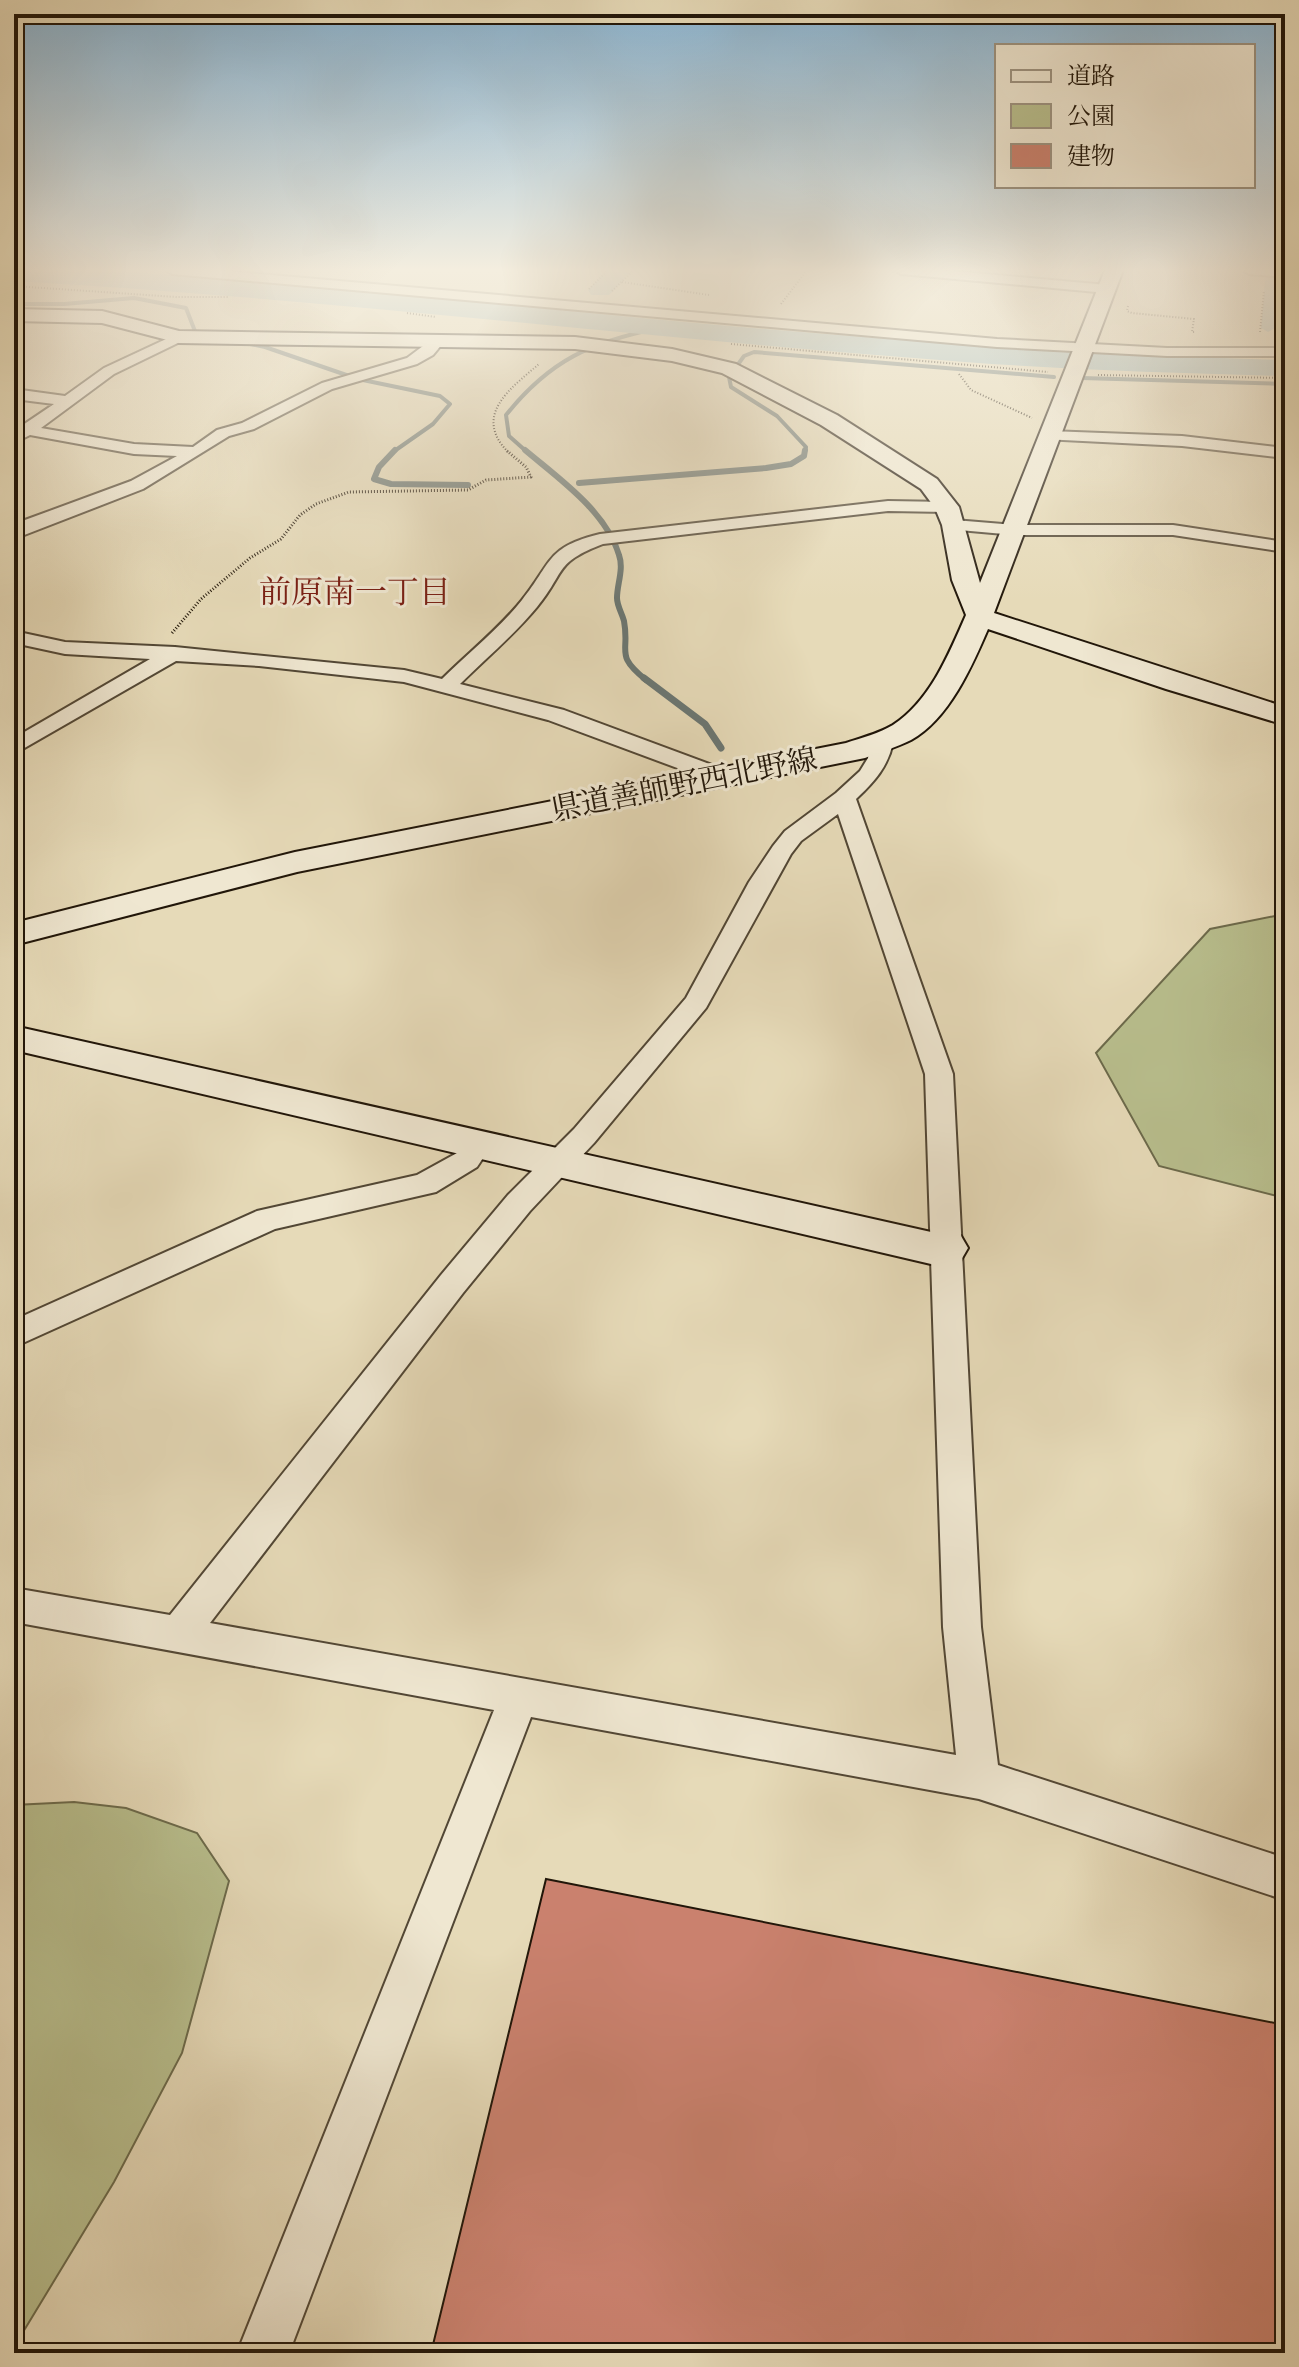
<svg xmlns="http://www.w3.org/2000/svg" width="1299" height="2367" viewBox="0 0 1299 2367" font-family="'EB Garamond','Noto Serif JP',serif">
<rect width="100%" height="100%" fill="#e6dab8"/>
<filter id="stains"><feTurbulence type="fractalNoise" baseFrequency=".0025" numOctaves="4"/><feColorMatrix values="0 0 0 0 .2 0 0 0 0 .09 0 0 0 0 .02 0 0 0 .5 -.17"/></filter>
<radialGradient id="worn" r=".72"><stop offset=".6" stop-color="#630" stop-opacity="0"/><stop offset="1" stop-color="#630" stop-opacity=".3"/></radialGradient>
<!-- green -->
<path fill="#b8be8d" stroke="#6c6a4b" stroke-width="2" d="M1285 914V1198L1159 1166 1096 1053 1210 929Z
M74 1802 126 1808 197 1833 229 1881 182 2053 114 2182 14 2347V1805Z"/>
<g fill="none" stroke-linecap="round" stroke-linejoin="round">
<!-- stream-far2 -->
<path stroke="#6b7773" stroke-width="4" d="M14 304H64L134 298 186 308 198 339
M240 342 265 347 358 379 440 396 450 404 433 424 393 452
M1082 378 1285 384
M527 452 509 436 506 415C550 360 591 342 659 328
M805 452 806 447 777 416 731 387 729 377 744 356 754 352 1054 377"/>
<!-- stream-far1 -->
<path stroke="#6b7773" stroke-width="6" d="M395 450 379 467 374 479 391 484 468 485
M525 450C558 478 606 511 619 555 624 569 617 584 617 598 617 606 622 613 624 621 630 653 614 654 646 680
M579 483 766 468 791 464 804 456 805 450"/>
<!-- stream -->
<path stroke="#6b7773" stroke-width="7" d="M644 678 705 724 721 748"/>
<!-- canal -->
<path fill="#9cb8ba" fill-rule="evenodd" d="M1266 270H1280L1275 328 1268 332 1261 328Z"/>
<!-- river -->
<path fill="#9cb8ba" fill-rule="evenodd" d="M14 270C216 270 419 296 621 316 842 337 1063 354 1285 360V376C1178 373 1072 370 965 362 648 339 332 299 14 281Z
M607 270H633L609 295H591L588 290Z"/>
</g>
<!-- building -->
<path fill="#ca816e" stroke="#211609" stroke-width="2" d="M546 1879 1285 2025V2353H431Z"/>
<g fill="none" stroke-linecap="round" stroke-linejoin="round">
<defs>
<path id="street" d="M166 270H214L997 339 1167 348H1285V356H1167L997 347 172 274Z
M895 270H942L1107 285 1114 289 1107 293 901 274Z
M1243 270H1285V277L1249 274Z
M179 333 186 337 184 340 114 374 41 428 134 444 193 447 217 430 242 423 322 383 407 358 431 340H441L443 343 433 355 417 364 332 389 254 429 229 436 143 489 14 539V527L25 520 131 481 177 456 134 454 30 435 14 443V431L54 404 14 399V389L65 396 104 368Z
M1049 431 1182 436 1285 448V458L1182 446 1043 439V433Z
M888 501 947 502 956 507 947 512 888 511 603 544C553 563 566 572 537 607 514 635 485 659 460 684L564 710 731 772 734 777 731 782H715L548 720 404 682 259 666 176 661 14 754V738L150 659 65 654 14 643V631L65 642 175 647 404 670 442 679C468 653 499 629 522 600 552 563 546 547 600 534Z
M954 520 1015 525H1173L1285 542V552L1173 535H1015L948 529 945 525 948 521Z
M882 735 893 742C888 767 874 782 856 799L953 1074 981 1627 998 1765 1285 1858V1900L979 1799 531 1717 289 2353H237L494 1710 14 1622V1588L170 1615 441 1275 508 1195 574 1129 686 998 749 882 773 846 785 831 836 793 860 771 868 758 871 742ZM838 814 925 1074 943 1627 956 1755 210 1623 463 1293 530 1211 594 1143 706 1008 791 854 801 841Z
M478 1133 488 1136 493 1143 477 1167 436 1192 275 1229 14 1347V1320L257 1211 417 1175 457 1153 468 1136Z"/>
<path id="secondary" d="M1105 270H1123L994 613 1285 707V725L1166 689 988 629C972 666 949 719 911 740 897 747 880 752 865 758L297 872 14 945V923L295 852 846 743C861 738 880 733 893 725 930 701 949 654 966 615L952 580 942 525 935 508 921 489 821 425 722 373 672 361 575 349 179 343 102 323 14 321V309L102 311 179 331 575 337 672 349 736 364 837 415 937 479 959 507 980 583Z
M14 1026 931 1232 961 1236 968 1248 961 1260 931 1264 14 1050Z"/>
</defs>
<!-- street casing -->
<use href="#street" stroke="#524735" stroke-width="4"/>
<!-- secondary casing -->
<use href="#secondary" stroke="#211609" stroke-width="4"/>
<!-- path-far1 -->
<path stroke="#211609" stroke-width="2" stroke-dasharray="1 2" stroke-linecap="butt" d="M622 282 709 295
M14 286 176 297H229
M589 289 608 270
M612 291 634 270
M781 304 807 270
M1128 306 1127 311 1132 313 1194 319 1192 332H1196
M407 313 436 317
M1260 332 1264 291
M1277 332 1280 289
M731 344 1048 372
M959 374 971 390 1032 418
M1098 375 1285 378
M508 452C472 415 511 388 539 364"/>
<!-- path -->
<path stroke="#211609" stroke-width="3" stroke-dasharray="1 2" stroke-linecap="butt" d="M172 633 201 599 250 558 281 539 300 515 316 504 349 492 468 490 486 480 531 477 526 467 506 450"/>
<!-- street -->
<use href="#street" fill="#efe7d1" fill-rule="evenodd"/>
<!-- secondary -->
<use href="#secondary" fill="#efe7d1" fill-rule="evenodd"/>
</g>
<!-- sky -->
<linearGradient id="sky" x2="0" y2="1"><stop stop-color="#89b6d6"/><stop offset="0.45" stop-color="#f4eedf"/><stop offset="1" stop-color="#f4eedf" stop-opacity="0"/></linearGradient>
<rect width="1299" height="601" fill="url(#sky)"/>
<g text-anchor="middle" stroke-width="6" stroke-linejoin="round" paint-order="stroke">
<!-- far-street labels -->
<g font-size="30" fill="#211609" stroke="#efe7d1">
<text transform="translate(684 784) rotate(-11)" y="10">県道善師野西北野線</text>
</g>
<!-- far-neighbourhood labels -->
<g font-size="32" fill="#7a1f14" stroke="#efe7d1">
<text x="355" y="603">前原南一丁目</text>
</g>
</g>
<!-- margin -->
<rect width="1299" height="2367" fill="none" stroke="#e6dab8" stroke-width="48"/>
<rect x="16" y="16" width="1267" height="2335" fill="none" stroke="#211609" stroke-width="4"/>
<rect x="24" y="24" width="1251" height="2319" fill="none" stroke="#211609" stroke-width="2"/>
<!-- legend -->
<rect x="995" y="44" width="260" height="144" fill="#efe7d1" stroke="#9d9381" stroke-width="2"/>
<rect x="1011" y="70" width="40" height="12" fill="#efe7d1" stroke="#9d9381" stroke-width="2"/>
<text x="1067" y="84" font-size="24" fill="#211609">道路</text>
<rect x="1011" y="104" width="40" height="24" fill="#b8be8d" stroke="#9d9381" stroke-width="2"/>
<text x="1067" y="124" font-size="24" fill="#211609">公園</text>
<rect x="1011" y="144" width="40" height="24" fill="#ca816e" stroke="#9d9381" stroke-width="2"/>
<text x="1067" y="164" font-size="24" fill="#211609">建物</text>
<rect width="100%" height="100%" filter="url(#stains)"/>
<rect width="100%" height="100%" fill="url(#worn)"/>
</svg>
